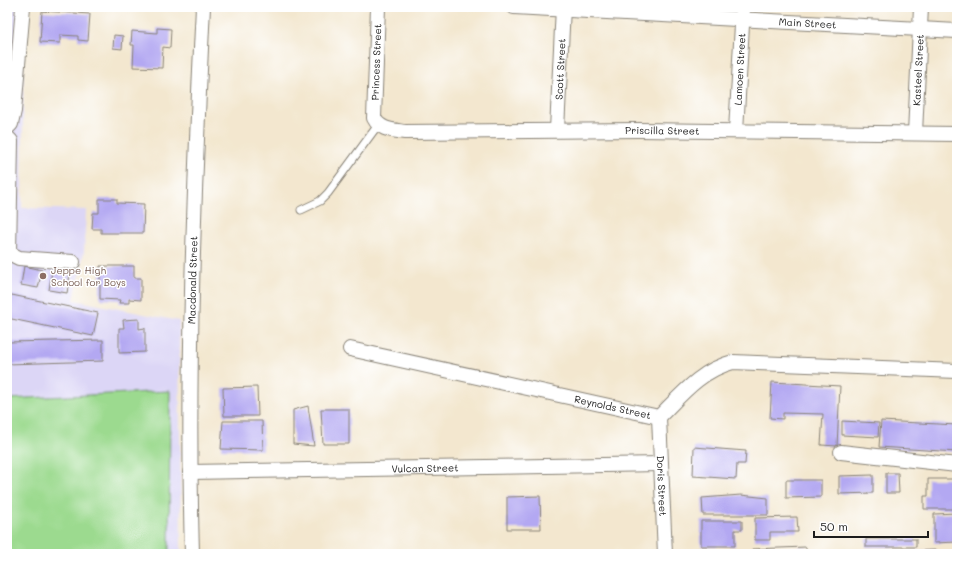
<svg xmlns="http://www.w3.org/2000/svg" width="964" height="561" viewBox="0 0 964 561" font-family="Mali,sans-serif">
<rect width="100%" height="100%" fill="#fff"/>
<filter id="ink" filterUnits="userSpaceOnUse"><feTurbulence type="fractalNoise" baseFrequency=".025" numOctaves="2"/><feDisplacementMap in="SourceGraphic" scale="8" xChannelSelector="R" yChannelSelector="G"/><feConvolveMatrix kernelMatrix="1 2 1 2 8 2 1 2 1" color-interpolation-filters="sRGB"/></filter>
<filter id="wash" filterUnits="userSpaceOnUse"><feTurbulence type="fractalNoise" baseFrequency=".012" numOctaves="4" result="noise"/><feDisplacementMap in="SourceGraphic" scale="16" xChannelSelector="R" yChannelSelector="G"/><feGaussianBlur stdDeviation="0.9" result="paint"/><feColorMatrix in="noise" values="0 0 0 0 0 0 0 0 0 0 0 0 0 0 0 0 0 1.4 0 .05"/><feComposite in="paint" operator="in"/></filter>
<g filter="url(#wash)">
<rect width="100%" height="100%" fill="#f3e7cf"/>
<!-- built -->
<path fill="#dcd6f6" d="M7 7H24L22 208 86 210 84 252 74 300 179 321 181 554H7Z"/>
<!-- green -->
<path fill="#9cda8f" stroke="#5c7b56" d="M7 9 10 10 7 56Z
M170 391 169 554H7V399Z"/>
<g id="blocks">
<!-- building -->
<path fill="#b3a8f2" d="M42 11 90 14 88 41 78 40V36L60 35V43L40 42Z
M157 28 171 29 170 48 163 47 162 68 133 67 134 45H131L132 31 157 33Z
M114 35 123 36 122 49 113 48Z
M99 199H117V203L144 204 143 233H101V229H92L93 213H99Z
M24 266 42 270 38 288 21 285Z
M100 266H134V278H141V300L129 299V303H119L120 300 100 299Z
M52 271 70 274 67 293 49 290Z
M7 294 98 313 93 336 7 318Z
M139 319V329L145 328V352L119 353V328H124L123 320Z
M103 340V361L7 364V342Z
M772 382 840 386 837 446 821 445 823 414 783 413V419L770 418Z
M257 387 258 416H224L223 388Z
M308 406 314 446 293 444V410Z
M321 409H349V444H323Z
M223 421H262L263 450 221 449Z
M842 421 879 423 878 437 842 435Z
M881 421 957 425V452L879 447Z
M694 447 746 451 745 464H737L736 479 693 476Z
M886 473H898L899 493H886Z
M873 475V493L839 494V476Z
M928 479H957V509H924V496H928Z
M786 480H821V497L786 498Z
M741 495 768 498V515H703L702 498Z
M540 496 541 529H507V497Z
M957 513V542L934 543V514Z
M797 517 798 532H770V540H755V518Z
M701 521H742V530H735V546H701Z
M866 539H916V547H866Z
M806 547V554H752V549Z
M937 550V554H908V551Z
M842 551H866V554H843Z"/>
</g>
</g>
<g filter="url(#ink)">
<use href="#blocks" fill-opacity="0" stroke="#888276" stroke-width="1"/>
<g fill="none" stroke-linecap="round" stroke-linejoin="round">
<defs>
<path id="service" d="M301 210 320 201 328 193 378 125"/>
<g id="minor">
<path id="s1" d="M378 7 374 118C380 130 392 130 405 132L639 130 957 134"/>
<path id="s2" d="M514 7 957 31"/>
<path d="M7 128 11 124 14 111 23 7"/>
<path id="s3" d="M557 130 563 7"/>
<path id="s4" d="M736 131 743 7"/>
<path id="s5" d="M915 133 921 7"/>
<path d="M7 137 11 141 9 253 19 258 73 262"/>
<path id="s6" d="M350 349 659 417C681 395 701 370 733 362L957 371"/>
<path id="s7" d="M659 417 665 554"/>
<path d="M841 452 957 465"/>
<path id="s8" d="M190 472 661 464"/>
<path id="s9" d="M192 554C187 372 194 189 203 7"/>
</g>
</defs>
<!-- service casing -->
<use href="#service" stroke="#888276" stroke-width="9"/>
<!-- minor casing -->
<use href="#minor" stroke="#888276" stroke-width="16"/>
<!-- service -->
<use href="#service" stroke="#fff" stroke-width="7"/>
<!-- minor -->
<use href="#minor" stroke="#fff" stroke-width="14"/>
</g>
</g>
<!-- markers -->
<circle fill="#8d6e63" stroke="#fff" stroke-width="1.5" cx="43" cy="276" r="4"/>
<g text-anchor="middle" stroke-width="3" stroke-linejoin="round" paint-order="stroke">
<!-- street labels -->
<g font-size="10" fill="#1c1c1c" stroke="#fff">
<text dy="4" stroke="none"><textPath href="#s2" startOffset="294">Main Street</textPath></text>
<text transform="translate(376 62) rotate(-88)" y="4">Princess Street</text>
<text dy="4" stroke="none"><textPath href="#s3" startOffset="61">Scott Street</textPath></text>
<text dy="4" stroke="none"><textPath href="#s4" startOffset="62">Lamoen Street</textPath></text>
<text dy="4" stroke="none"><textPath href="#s5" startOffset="63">Kasteel Street</textPath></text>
<text dy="4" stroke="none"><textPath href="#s1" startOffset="404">Priscilla Street</textPath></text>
<text dy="4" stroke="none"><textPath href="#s9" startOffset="274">Macdonald Street</textPath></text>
<text dy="4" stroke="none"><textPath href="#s6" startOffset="269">Reynolds Street</textPath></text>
<text dy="4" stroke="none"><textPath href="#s8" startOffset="235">Vulcan Street</textPath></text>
<text dy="4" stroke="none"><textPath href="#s7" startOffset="69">Doris Street</textPath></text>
</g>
<!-- education labels -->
<g font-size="10" fill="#785e54" stroke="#fff" text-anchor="start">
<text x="51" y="274">Jeppe High<tspan x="51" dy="12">School for Boys</tspan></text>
</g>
</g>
<!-- margin -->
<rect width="964" height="561" fill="none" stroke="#fff" stroke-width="24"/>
<!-- scale -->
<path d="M814 531v6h114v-6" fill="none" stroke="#1c1c1c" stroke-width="2"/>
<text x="820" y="531" font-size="12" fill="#1c1c1c" stroke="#ffffff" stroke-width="3" paint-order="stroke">50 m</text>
</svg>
